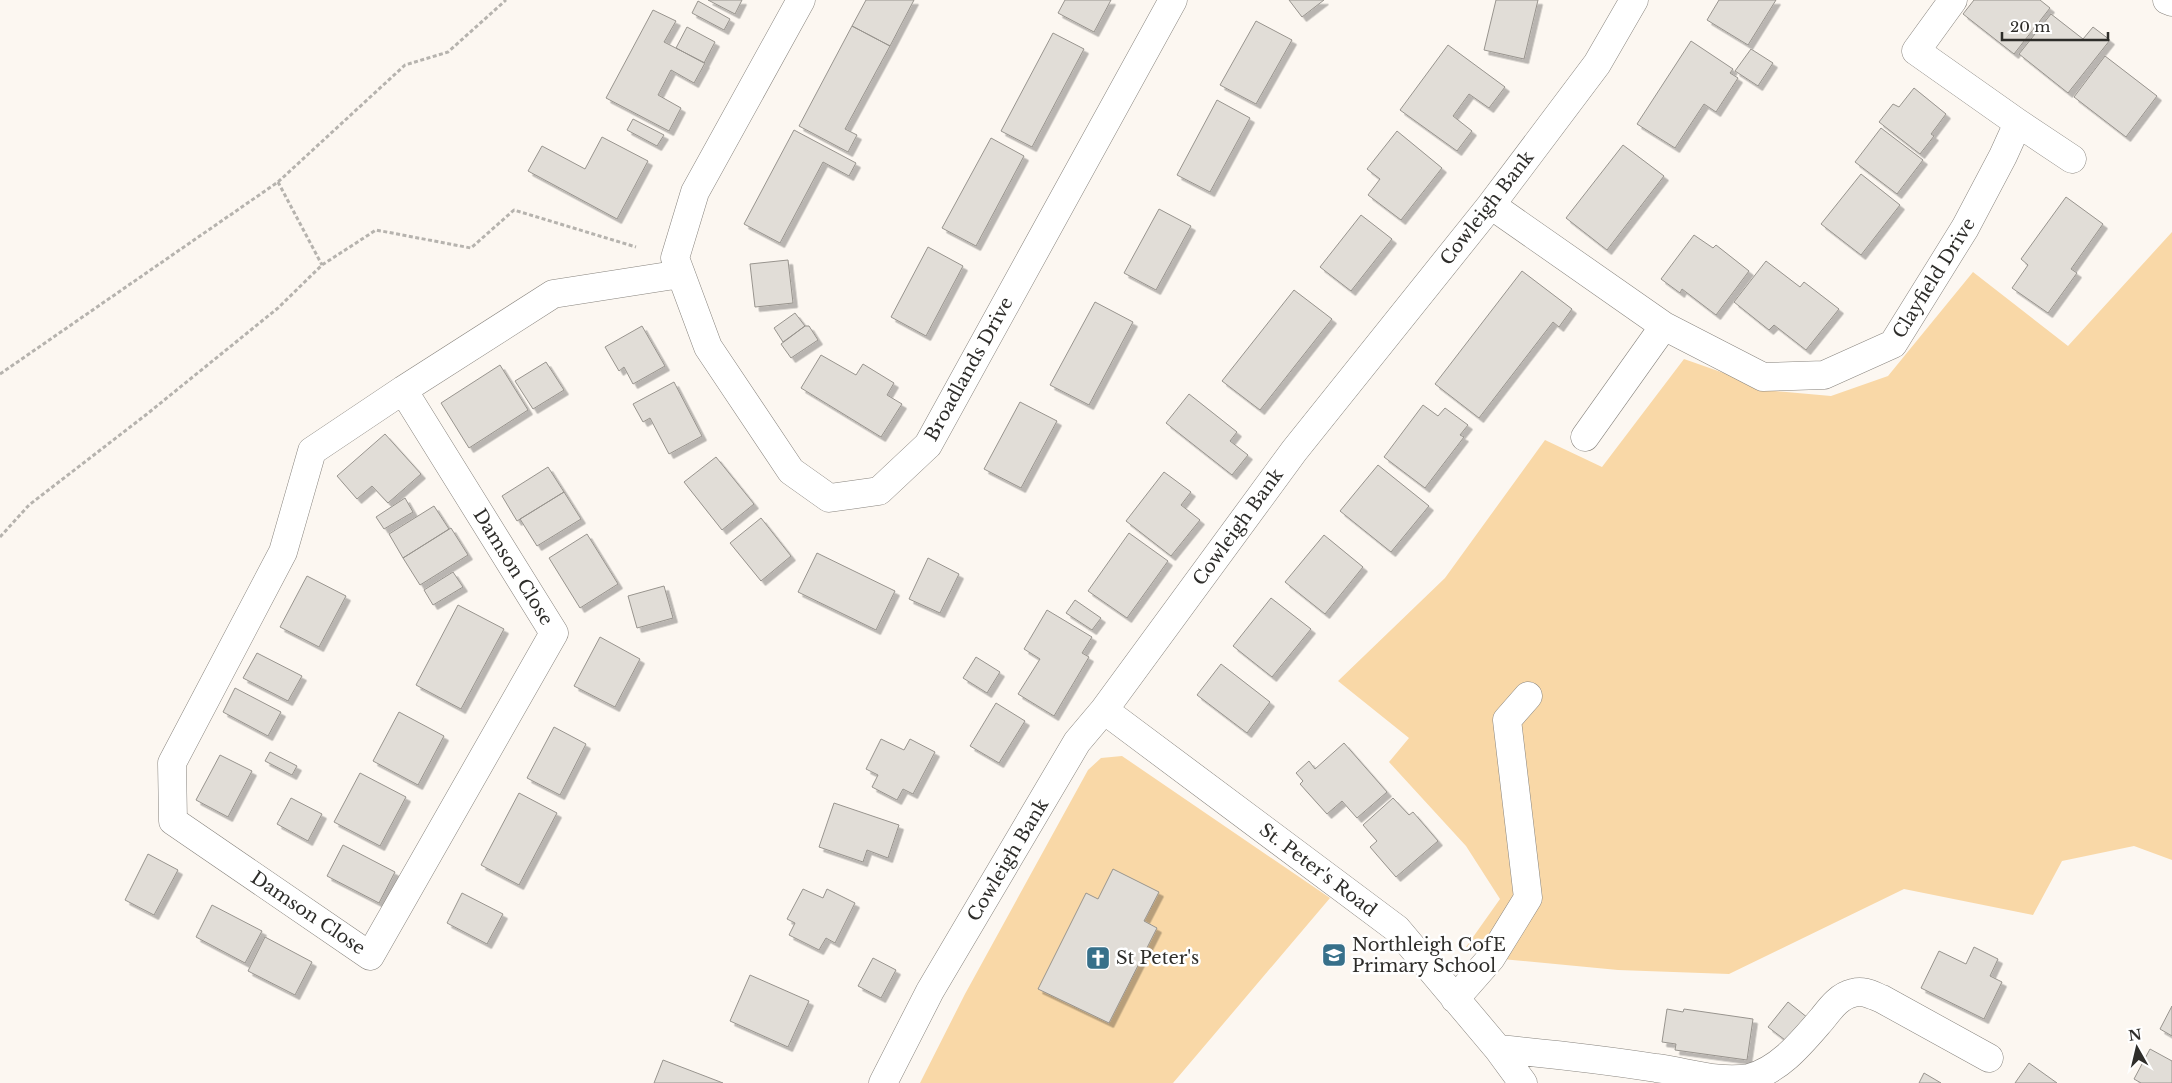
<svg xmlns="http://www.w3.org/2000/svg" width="2172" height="1083" viewBox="0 0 2172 1083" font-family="'Libre Baskerville',serif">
<defs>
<filter id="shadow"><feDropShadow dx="4.5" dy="4.5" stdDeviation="0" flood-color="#0004"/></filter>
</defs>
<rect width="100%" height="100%" fill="#fcf7f1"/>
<!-- green -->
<path fill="#f9d8a7" d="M2172 232V860L2134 846 2062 861 2033 915 1904 889 1729 974 1618 970 1491 958 1466 947 1500 899 1466 846 1389 762 1409 738 1338 681 1445 578 1545 440 1602 467 1684 359 1775 391 1831 396 1888 376 1973 272 2068 346Z
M1122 756 1330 898 1173 1083H920L965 994 1088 770 1101 758Z"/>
<!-- building -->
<path fill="#e1ddd7" stroke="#98948e" filter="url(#shadow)" d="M708 0H742L735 14Z
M866 0H914L890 46 852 26Z
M1065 0H1111L1094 32 1058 13Z
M1289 0H1324L1302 17Z
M1496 0H1538L1524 59 1484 50Z
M1719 0H1776L1748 45 1707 20Z
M1974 0H2040L2050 8 2014 54 1963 14Z
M698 1 730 19 724 30 692 13Z
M653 10 676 21 664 42 705 63 694 83 671 70 658 95 681 108 669 131 606 98Z
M2051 14 2083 39 2093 27 2110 40 2068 93 2019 54Z
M1256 21 1292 40 1256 104 1220 85Z
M852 26 890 46 845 129 857 135 848 152 799 126Z
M687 27 715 42 704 63 676 48Z
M1053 33 1084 49 1032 147 1001 131Z
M1691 41 1733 69 1730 73 1738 78 1716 112 1704 104 1675 148 1637 124Z
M1448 45 1505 87 1489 108 1469 94 1453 116 1472 131 1457 151 1400 110Z
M1751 49 1773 63 1758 86 1735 71Z
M2105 56 2157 96 2126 137 2074 97Z
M1914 88 1946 114 1931 134 1934 136 1920 154 1879 122 1893 104 1899 107Z
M1217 100 1250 118 1210 192 1177 175Z
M633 119 664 135 657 146 627 130Z
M1881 128 1923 160 1897 194 1855 162Z
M794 130 856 163 849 176 823 162 780 243 744 224Z
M1397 131 1442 168 1401 220 1368 195 1380 179 1367 169Z
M602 137 648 161 617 219 528 171 542 146 585 169Z
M991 138 1024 156 976 246 942 228Z
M1623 145 1664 176 1607 250 1566 218Z
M1861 174 1900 205 1861 255 1821 224Z
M2066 197 2103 224 2071 269 2077 273 2048 313 2012 288 2028 265 2021 259Z
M1159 209 1191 226 1156 290 1124 273Z
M1361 215 1392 239 1351 291 1320 267Z
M1694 235 1713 248 1716 245 1749 271 1716 315 1682 289 1680 293 1661 279Z
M928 247 963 266 926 336 891 317Z
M788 260 793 303 755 307 750 264Z
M1766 261 1800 287 1804 282 1839 309 1806 350 1774 325 1769 330 1734 302Z
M1522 271 1572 309 1559 327 1553 322 1479 418 1435 384Z
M1294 290 1332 319 1260 410 1222 381Z
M1095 302 1133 322 1089 405 1050 385Z
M795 313 805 326 783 342 774 328Z
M642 326 665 366 633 384 624 367 619 371 605 347Z
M805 326H809L818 340 791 358 781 344Z
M821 355 856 375 863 364 894 383 887 395 902 404 881 437 801 388Z
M546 362 564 390 533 409 515 381Z
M500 365 528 410 469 448 441 403Z
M674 382 702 436 669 454 650 418 643 422 633 404Z
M1189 394 1237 432 1230 441 1248 455 1232 475 1166 423Z
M1020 402 1057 421 1021 488 984 469Z
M1423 405 1438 416 1445 408 1468 425 1460 435 1464 437 1425 488 1384 457Z
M385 434 421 474 388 503 372 486 357 499 337 476Z
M716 457 754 504 722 530 684 482Z
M1378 465 1429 506 1391 552 1340 511Z
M548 467 564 492 517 521 502 496Z
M1164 472 1191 492 1181 505 1200 520 1171 556 1126 521Z
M564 492 581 519 537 546 520 519Z
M405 498 413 512 384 529 376 517Z
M434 506 449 529 403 558 389 534Z
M761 518 791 556 761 581 730 543Z
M451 528 468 555 420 585 403 558Z
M1129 533 1168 561 1127 618 1088 591Z
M587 534 618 584 580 608 549 558Z
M1324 535 1363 567 1325 614 1285 582Z
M817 553 895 591 876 630 798 592Z
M928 558 959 574 940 613 909 599Z
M453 572 463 587 433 605 424 590Z
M307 576 346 596 319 647 280 627Z
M664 586 673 618 637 628 628 596Z
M1271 598 1311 629 1272 677 1233 646Z
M1075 600 1101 618 1092 630 1066 613Z
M458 605 504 629 461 709 416 685Z
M1047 610 1092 637 1082 653 1089 657 1054 716 1018 694 1040 659 1024 649Z
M600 637 640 659 615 707 574 686Z
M257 653 302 676 288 701 243 678Z
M976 657 1000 672 987 693 963 678Z
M1221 664 1270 702 1247 733 1197 695Z
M235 688 281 712 268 736 223 712Z
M996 703 1025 721 999 763 970 746Z
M399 712 444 736 418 785 373 761Z
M554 727 586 744 560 795 527 778Z
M881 739 904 750 910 739 935 752 913 794 903 789 897 800 872 787 878 775 866 769Z
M1344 743 1387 792 1357 818 1342 801 1327 814 1300 784 1303 781 1296 773 1309 761 1315 769Z
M270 752 297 766 292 775 265 761Z
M220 755 252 771 228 817 196 800Z
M360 773 406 797 380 846 334 822Z
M519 793 557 813 519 885 481 865Z
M291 798 322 814 308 841 277 824Z
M1393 798 1409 815 1413 812 1438 841 1396 877 1370 847 1377 841 1363 825Z
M834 803 899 825 888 858 867 850 863 862 819 847Z
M343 845 395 872 379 903 327 876Z
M148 854 178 870 154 915 125 900Z
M1113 869 1159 892 1144 921 1157 928 1109 1023 1038 989 1086 893 1098 899Z
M803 889 823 898 827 889 855 903 835 943 826 938 819 950 789 935 795 923 787 919Z
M462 893 503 914 487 944 447 923Z
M212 905 262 931 245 963 196 937Z
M265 937 312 962 295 995 248 971Z
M1974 947 1998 959 1990 976 2002 982 1984 1019 1921 988 1939 951 1966 964Z
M873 958 896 970 881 998 858 986Z
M750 975 809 1001 788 1047 730 1021Z
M1788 1002 1808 1018 1789 1043 1768 1027Z
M2172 1006V1036L2160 1029Z
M1667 1009 1683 1012 1684 1009 1753 1019 1747 1060 1675 1050 1676 1044 1662 1042Z
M2150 1049 2172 1061V1083H2141L2134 1079Z
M663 1060 723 1083H654Z
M2029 1063 2057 1083H2015Z
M1924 1073 1941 1083H1919Z"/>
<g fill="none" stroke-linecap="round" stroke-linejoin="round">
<defs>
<path id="minor" d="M801 0 695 192 675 258 708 347 791 471 829 498 879 491 928 445 1173 0
M1953 0 1916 51 2018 123
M2167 0 2172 2
M1491 205 1664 326 1763 377 1824 375 1893 344 1965 228 2003 156 2018 123 2072 159
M403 390 312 451 283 552 172 763 173 821 370 956 554 633 403 390 553 294 681 274
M1585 437 1664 326
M1104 710 1397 929 1498 1049 1523 1083
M1455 999 1491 958 1528 898 1507 720 1528 696
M1498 1049C1551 1054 1604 1060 1656 1068 1688 1072 1717 1083 1749 1078 1780 1070 1802 1042 1822 1019 1830 1009 1839 996 1853 993 1864 990 1872 995 1882 999L1989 1058
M883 1083 930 991 1077 742 1104 710 1294 451 1491 205 1597 64 1634 0"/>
</defs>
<!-- minor casing -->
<use href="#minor" stroke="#88847e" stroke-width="29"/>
<!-- path -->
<path stroke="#b6b3ae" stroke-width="3" stroke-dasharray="4 2.5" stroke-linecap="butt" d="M278 182 322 265
M0 374 278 182 405 65 448 52 506 0
M0 537 29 505 147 414 278 308 322 265 376 230 471 248 514 210 636 247"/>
<!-- minor -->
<use href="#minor" stroke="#fff" stroke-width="28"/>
</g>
<!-- icons -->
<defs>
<symbol id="school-square" viewBox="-11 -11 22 22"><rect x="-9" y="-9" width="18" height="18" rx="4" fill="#37708a" stroke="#fff"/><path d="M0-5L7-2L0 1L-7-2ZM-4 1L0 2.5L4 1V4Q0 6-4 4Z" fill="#fff"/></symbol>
<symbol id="church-square" viewBox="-11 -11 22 22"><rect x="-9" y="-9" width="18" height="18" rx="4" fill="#37708a" stroke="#fff"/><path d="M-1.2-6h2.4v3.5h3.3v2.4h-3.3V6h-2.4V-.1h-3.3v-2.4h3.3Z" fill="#fff"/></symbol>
</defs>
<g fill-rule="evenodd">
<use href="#school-square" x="1320" y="941" width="28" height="28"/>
<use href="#church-square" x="1084" y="944" width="28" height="28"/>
</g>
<g text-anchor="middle" stroke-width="5" stroke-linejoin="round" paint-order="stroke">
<!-- street labels -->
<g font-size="18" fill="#2e2d2a" stroke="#fff">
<text transform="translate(1487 208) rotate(-52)" y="6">Cowleigh Bank</text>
<text transform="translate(1934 278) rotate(-58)" y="6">Clayfield Drive</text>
<text transform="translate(969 369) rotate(-61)" y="6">Broadlands Drive</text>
<text transform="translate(1238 527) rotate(-54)" y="6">Cowleigh Bank</text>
<text transform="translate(513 567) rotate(58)" y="6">Damson Close</text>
<text transform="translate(1008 860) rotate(-59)" y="6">Cowleigh Bank</text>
<text transform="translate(1318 870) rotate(37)" y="6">St. Peter's Road</text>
<text transform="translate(308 913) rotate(34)" y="6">Damson Close</text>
</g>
<!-- poi labels -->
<g font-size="18" fill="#2e2d2a" stroke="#fff" text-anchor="start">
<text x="1352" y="951">Northleigh CofE<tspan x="1352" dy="21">Primary School</tspan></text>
<text x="1116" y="964">St Peter's</text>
</g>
</g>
<!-- north arrow -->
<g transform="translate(2137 1048) rotate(352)" stroke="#ffffff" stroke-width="4" paint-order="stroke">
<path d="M0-4L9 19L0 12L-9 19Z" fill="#2e2d2a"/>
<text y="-8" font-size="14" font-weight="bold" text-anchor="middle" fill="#2e2d2a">N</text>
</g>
<!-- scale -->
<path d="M2002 32v8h106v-8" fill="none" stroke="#2e2d2a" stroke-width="2.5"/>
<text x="2010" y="32" font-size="15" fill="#2e2d2a" stroke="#ffffff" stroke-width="4" paint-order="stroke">20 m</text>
</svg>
